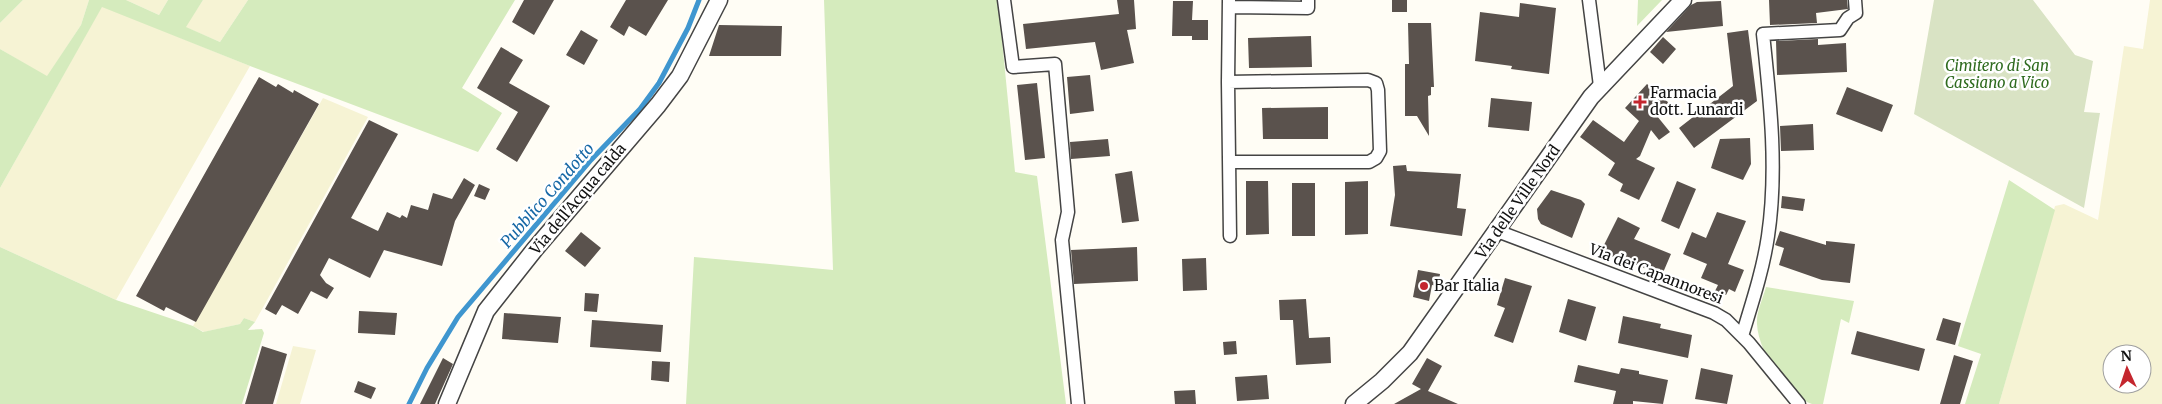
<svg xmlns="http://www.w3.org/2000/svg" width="2162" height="404" viewBox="0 0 2162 404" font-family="Merriweather,serif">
<rect width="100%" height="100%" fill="#fffdf5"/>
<!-- farmland -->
<path fill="#f6f3d4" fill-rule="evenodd" d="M23 0H89L81 25 47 77 0 49V23Z
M126 0H168L159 15Z
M203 0H248L220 42 185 27Z
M2150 0H2162V404H1999L2055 206 2064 204 2098 220 2124 46 2143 49ZM2112 354H2142V384H2112Z
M102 6 250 66 116 300 0 247V188Z
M323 98 368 117 255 322 244 318 240 324 204 332 193 326Z
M293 346 316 350 300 404H276Z"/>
<!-- green -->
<path fill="#d5ebbd" d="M0 0H23L0 23Z
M89 0H126L159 15 168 0H203L186 27 220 42 248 0H515L462 88 502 113 478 152 250 66 102 7 0 188V49L47 76 81 25Z
M824 0H998L1015 172 1037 176 1066 404H686L694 257 833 270Z
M1638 0H1662L1637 26Z
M2009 180 2055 210 1999 404H1965L1981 354 1958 346Z
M0 247 116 300 193 326 203 332 240 324 244 318 255 322 248 330 262 329 264 333 242 404H0Z
M1766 287 1854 301 1849 323 1841 319 1823 404C1820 404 1815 404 1812 404 1786 395 1758 351 1757 324 1756 313 1763 298 1766 287Z"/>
<!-- cemetery -->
<path fill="#d9e3c4" d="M1934 0H2033L2075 55 2093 61 2084 112 2100 113 2084 208 1914 114Z"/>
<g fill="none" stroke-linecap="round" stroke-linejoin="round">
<!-- stream -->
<path stroke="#3f96cf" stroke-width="5" d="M409 404 427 368 458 317 591 160 640 109 659 83 688 28 699 0"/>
</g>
<!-- building -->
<path fill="#5a524d" d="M524 0H554L534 35 512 22Z
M626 0H668L646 36 629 26 624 36 610 27Z
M1117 0H1134L1136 29 1127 30 1134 63 1101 70 1095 42 1026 49 1023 24 1119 14Z
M1392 0H1407V12H1392Z
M1769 0H1847L1848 9 1816 13 1817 23 1770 25Z
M1173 1H1193L1192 20H1208V40H1192V36H1172Z
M1721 1 1723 26 1666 32 1691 5 1697 2Z
M1520 3 1556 8 1549 74 1511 69 1512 66 1475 61 1480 12 1519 17Z
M1408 23H1431L1434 87H1431V95L1428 96 1429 136 1417 116H1405V64H1409Z
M719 25 782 26 781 56H709Z
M581 30 598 40 584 65 566 55Z
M1748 30 1757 101 1694 148 1679 128 1733 86 1727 33Z
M1311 36 1312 67 1249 68 1248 38Z
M1663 37 1676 49 1663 64 1650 52Z
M1818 39V45L1846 43 1847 72 1777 75 1776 41Z
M501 47 523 60 509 83 550 106 517 162 496 149 518 112 477 88Z
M1090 75 1094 111 1070 114 1067 77Z
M259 77 276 87 278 84 293 93 294 90 319 104 196 322 166 307 164 311 136 296Z
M1037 83 1045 158 1025 160 1017 85Z
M1647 84 1669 103 1657 116 1670 132 1659 140 1651 130 1640 156 1636 159 1655 168 1639 200 1620 191 1623 184 1608 175 1615 163 1580 137 1593 120 1624 142 1639 121 1625 108Z
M1847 87 1893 105 1882 132 1836 114Z
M1491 98 1532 102 1529 131 1488 127Z
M1328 107V139H1263L1262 108Z
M369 120 398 134 351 218 378 231 387 212 400 218 402 215 407 218 411 205 428 210 433 193 452 199 464 178 475 185 455 221 442 266 384 250 370 278 329 258 320 275 326 283 334 288 327 299 311 291 298 314 282 305 276 315 265 309Z
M1813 124 1814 150 1781 151 1780 126Z
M1750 138 1751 164 1743 180 1711 168 1720 139Z
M1108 139 1110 156 1071 159 1070 142Z
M1406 165 1407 171 1461 174 1457 208 1466 209 1462 236 1390 226 1395 195 1393 166Z
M1132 171 1139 221 1122 223 1115 174Z
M1246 181H1268L1269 234 1246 235Z
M1368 181V234L1345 235V182Z
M1677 181 1696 189 1679 229 1661 221Z
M1292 183H1315V236H1292Z
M479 184 490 189 485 200 474 196Z
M1551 190 1581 200 1585 204 1572 238 1541 224 1538 219 1537 209Z
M1782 196 1805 199 1803 211 1781 208Z
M1717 212 1746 221 1728 264 1744 270 1735 292 1729 289 1726 295 1715 291 1718 285 1701 278 1707 264 1683 254 1692 232 1706 238Z
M1618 217 1640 228 1634 239 1671 254 1662 275 1624 260 1623 262 1601 251Z
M1780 231 1826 245V241L1855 244 1850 283 1822 280 1779 265 1784 248 1775 245Z
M581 232 601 248 585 267 565 251Z
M1137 247 1138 281 1074 284 1071 250Z
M1206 258 1207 290 1183 291 1182 259Z
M1418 270 1440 274 1438 286 1432 285 1429 301 1413 297Z
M1505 278 1532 286 1513 343 1494 336 1505 308 1497 305Z
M585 293 599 294 597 312 584 311Z
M1306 299 1309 338 1330 337 1331 363 1296 365 1293 320H1280L1279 300Z
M1568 299 1596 307 1586 341 1559 332Z
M359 311 397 313 395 335 358 333Z
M504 313 561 317 558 343 502 339Z
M1623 316 1661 324 1660 328 1692 335 1688 358 1618 343Z
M1943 318 1961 323 1955 345 1936 340Z
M592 320 663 325 661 352 590 347Z
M1857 331 1925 349 1919 371 1851 354Z
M1236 341 1237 354 1224 355 1223 342Z
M262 346 287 354 273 404H245Z
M1954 355 1973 361 1960 404H1940Z
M443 358 453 364 435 404H420Z
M1427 358 1442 366 1428 391 1458 404H1394L1421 389 1412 384Z
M652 361 670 362 669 382 651 380Z
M1578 365 1619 374 1621 368 1639 371V374L1668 380 1663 404 1633 401V404H1613L1616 391 1574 382Z
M1701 368 1733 375 1727 404 1695 399Z
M1267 375 1269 399 1237 401 1235 377Z
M358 381 376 388 371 399 354 392Z
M1195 390 1196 404H1175L1174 391Z"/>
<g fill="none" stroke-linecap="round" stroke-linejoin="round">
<defs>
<path id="minor" d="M1004 0 1013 67 1055 64 1068 212 1062 240 1078 404
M1229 0 1228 82 1230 236
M1589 0 1600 86
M1229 7 1308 8V0
M1228 82 1368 80 1376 83 1378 90 1380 151 1376 158 1369 162H1229
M1497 231 1714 313 1726 320 1749 343 1799 404
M1742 336C1752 303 1763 270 1768 236 1778 169 1770 100 1763 34L1840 30 1848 18 1856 13 1855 0"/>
<path id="tertiary" d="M447 404 486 311 535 249 658 105 680 76 719 0
M1354 404 1382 381 1410 353 1591 97 1683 0"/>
</defs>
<!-- minor casing -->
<use href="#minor" stroke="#444" stroke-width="15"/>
<!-- tertiary casing -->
<use href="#tertiary" stroke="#444" stroke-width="19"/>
<!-- minor -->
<use href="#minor" stroke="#fff" stroke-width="12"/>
<!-- tertiary -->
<use href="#tertiary" stroke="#fff" stroke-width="16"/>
</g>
<!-- markers -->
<g fill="#c4262e" stroke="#fff" stroke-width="2">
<path d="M1637.5 94.5h5v5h5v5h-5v5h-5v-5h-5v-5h5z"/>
<circle cx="1424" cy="286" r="5"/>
</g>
<g text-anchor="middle" stroke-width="5" stroke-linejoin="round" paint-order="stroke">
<!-- park labels -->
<g font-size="15" font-style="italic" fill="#2f6b1f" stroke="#fff">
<text x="1997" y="71">Cimitero di San<tspan x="1997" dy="17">Cassiano a Vico</tspan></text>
</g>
<!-- poi labels -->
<g font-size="15" fill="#111" stroke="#fff" text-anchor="start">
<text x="1650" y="98">Farmacia<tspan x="1650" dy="17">dott. Lunardi</tspan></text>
<text x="1434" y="291">Bar Italia</text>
</g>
<!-- street labels -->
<g font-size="15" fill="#111" stroke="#fff">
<text transform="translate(578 199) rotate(-50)" y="5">Via dell'Acqua calda</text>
<text transform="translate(1518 202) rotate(-55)" y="5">Via delle Ville Nord</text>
<text transform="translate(1656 274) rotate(21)" y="5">Via dei Capannoresi</text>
</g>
<!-- water labels -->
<g font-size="16" font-style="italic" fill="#1768a6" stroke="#fff">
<text transform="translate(547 195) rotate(-49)" y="6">Pubblico Condotto</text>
</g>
</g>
<!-- north arrow -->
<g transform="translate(2127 369) rotate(357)"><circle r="24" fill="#ffffff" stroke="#a0a0a0"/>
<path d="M0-4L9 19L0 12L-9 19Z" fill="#c4262e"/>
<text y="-8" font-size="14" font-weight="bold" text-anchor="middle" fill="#111111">N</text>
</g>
</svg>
